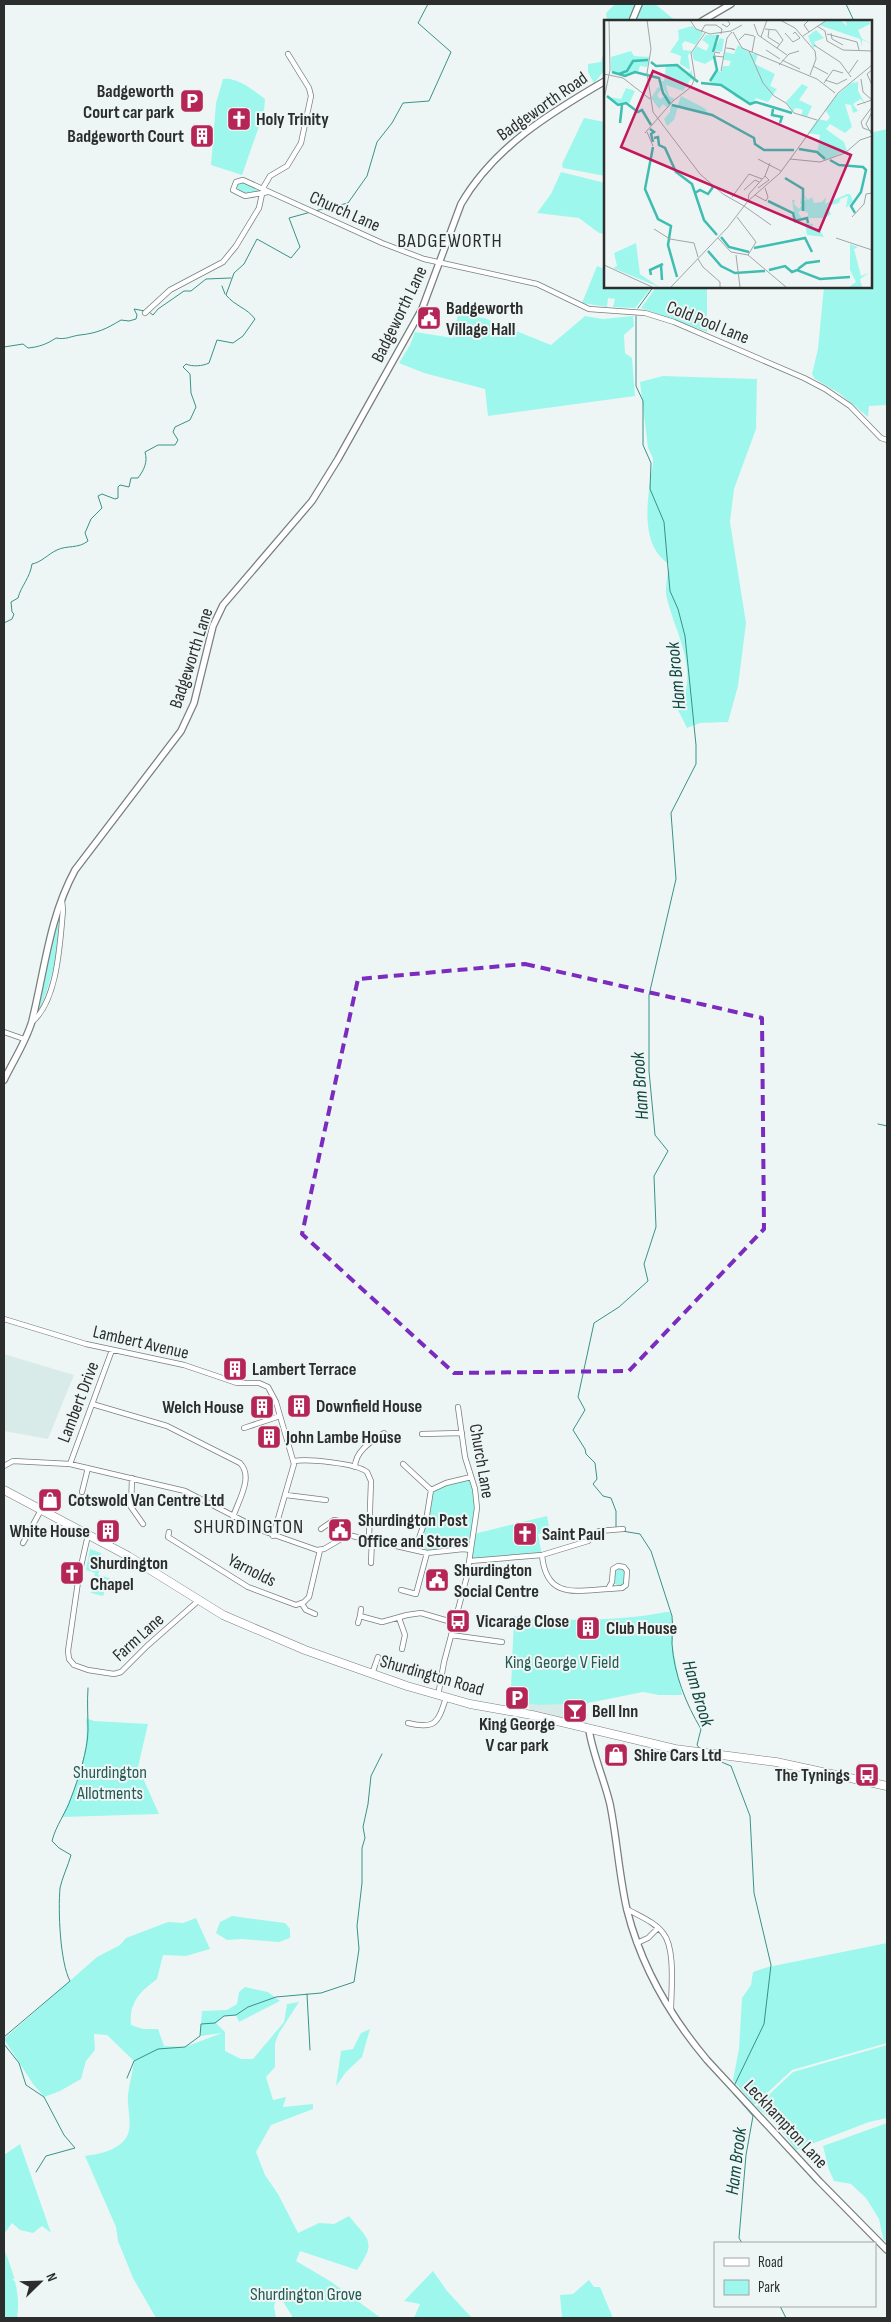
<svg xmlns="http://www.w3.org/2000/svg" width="891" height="2322" viewBox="0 0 891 2322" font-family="'Sofia Sans Condensed',sans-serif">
<rect width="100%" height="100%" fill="#eef6f5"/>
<!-- built -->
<path fill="#d9ebe8" d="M4 1354 74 1375 48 1439 4 1431Z
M588 1703 585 1713 588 1714 586 1724 571 1721 566 1716 564 1718 529 1711V1704Z"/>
<!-- green -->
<path fill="#9ef7ec" d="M615 4H655L676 21H607L606 13Z
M605 47V70L594 83 588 72V64L601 62Z
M223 79C238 77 254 91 265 99L264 112 242 175 211 165 216 103Z
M584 118 605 122V176L563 168 562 164Z
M887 129V405L869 406 868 417 839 393 815 379 812 374 818 349 824 286H870V133Z
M561 172 605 183V234L599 233 579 218 537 213 551 194Z
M238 180 268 192 245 196 235 192Z
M597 266 605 269V286H647L649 291 635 308 613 307 615 299 608 298 607 307 582 303Z
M657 286H707V332L641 308Z
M458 314 484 318 551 345 585 316 603 319 633 316 634 326 624 335 625 353 632 358 635 396 488 416 485 389 424 373 399 363 410 345 415 332 453 338Z
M663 376 757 379 756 429 734 489 730 522 746 623 738 686 728 722 700 723 687 728 677 708C702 676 675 632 667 599 664 587 668 577 669 564 638 544 648 495 653 464V458L648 448 640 382Z
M59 911C66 923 48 1000 37 1013Z
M471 1477 477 1508 474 1534 547 1516 550 1532 538 1534 542 1555 470 1561 471 1551 427 1553 419 1538 434 1488Z
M90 1549 101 1553 100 1558 103 1559 98 1575 110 1578 103 1596 91 1593 95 1573 86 1570Z
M624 1567 628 1582 622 1588 612 1582 613 1569Z
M666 1612H670L674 1626 672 1644 682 1695H659L643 1692 588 1703 539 1705 522 1703 524 1694 511 1688 514 1616C558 1622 622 1621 666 1612Z
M86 1718 94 1721 148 1724 138 1767 159 1814 62 1817C76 1788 90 1750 86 1718Z
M232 1916 285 1923 290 1929V1938L279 1942 242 1939 227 1940 216 1933 220 1922Z
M196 1918 210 1949 186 1956 163 1955 157 1979C140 1992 129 2002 131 2025L143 2029H158L164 2046 185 2047 222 2033 200 2036 202 2011 227 2010 237 2004 239 1992 245 1987 268 1992 280 2001 239 2022 236 2015 224 2016 216 2023 225 2032V2051L241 2059H253L284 2022 287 2004 299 2002 279 2033 275 2043V2067L266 2077 273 2100 286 2097 283 2107 313 2104V2109L271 2125 256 2152 265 2175 278 2194 298 2233 319 2223 334 2224 349 2216C369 2241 377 2241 357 2270L300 2251 296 2261 330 2281 381 2318H293L278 2293 274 2306 276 2318H156L133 2278 118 2241 116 2227 85 2156C100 2154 126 2149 129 2130 131 2119 127 2106 128 2095 129 2084 133 2072 134 2061L107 2035 94 2034 95 2050 86 2061 81 2079 60 2091 44 2097 33 2084 4 2039 97 1957 120 1945 126 1938 168 1922 183 1923Z
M887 1943V2043L792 2070 754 2105 733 2080 739 2049 742 1998 751 1985 753 1972 768 1967Z
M370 2029 362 2057 346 2072 336 2086 341 2051 353 2049 361 2033Z
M887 2045V2118L869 2122 796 2150 776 2123 756 2107 793 2072Z
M887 2123V2243L883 2238 879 2219 866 2198 851 2184 834 2181 829 2170 823 2146Z
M20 2144 51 2233 42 2226 33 2233 20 2230 12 2223 4 2234V2155Z
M4 2249C13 2271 21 2294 17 2318H4Z
M433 2271 447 2291 472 2318H414L420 2304 404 2301Z
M589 2280 594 2287H600L613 2318H562L560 2295 573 2294Z"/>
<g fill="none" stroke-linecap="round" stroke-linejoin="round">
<!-- stream -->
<path stroke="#399289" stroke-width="1" d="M846 4 854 21
M315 211 348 203 367 176 377 142 392 123 403 103 429 101 451 52 418 23 428 4
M222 286 225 294
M638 308 654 286
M149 312 153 315 158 309 184 291H191L206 279 231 278
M4 347 23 344 28 348C39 347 47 344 56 338 66 340 71 336 80 335 98 333 106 329 121 320L129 321 136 319 137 315 134 309 145 311
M4 623 12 619 14 614 12 612 11 602 18 598C21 586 30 578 32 564 42 562 48 554 57 550 67 545 78 549 88 541L85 533 91 519 102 508 98 496 102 494 115 499 118 498V487L120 485 129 487 131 478H138C144 470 148 462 145 452L158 445H175L178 440 173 432 175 427 190 420 196 407 191 393 190 374 183 367 186 364C192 367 203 366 209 363L217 340 233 343 243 336 255 319C247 308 235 306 226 295L234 273 244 264 257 239 291 258 300 247 289 218 311 212
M878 1124 887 1126
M616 1527V1511L611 1498 603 1496 593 1484 597 1479 595 1463 586 1454 585 1449 573 1430 585 1410 578 1397 594 1323 619 1307 648 1281 644 1264 656 1227 654 1176 668 1151 655 1135 649 1071V995L676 879 671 813 696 764V745L685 636 678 609 670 591 664 522 650 489 651 463 643 445V401L636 386V316
M622 1531 640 1534 651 1551 672 1616C673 1626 672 1634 672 1644 674 1674 686 1704 701 1729L697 1745 701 1750
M707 1756 731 1766 750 1816 754 1893 771 1965 764 2024 734 2086
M307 1994 310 2050
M4 2037 70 1981C60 1962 58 1911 60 1888 62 1878 68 1866 71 1855L59 1848 52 1841C56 1825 66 1813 71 1798 78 1780 88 1750 88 1730 88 1716 87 1702 88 1688
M4 2044 19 2063 26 2085 44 2097 64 2135 75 2148 46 2156 36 2172
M127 2078 134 2061 158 2049 185 2047 200 2036 201 2024 215 2023 224 2016 236 2015 248 2007 276 1997 321 1993 354 1982 359 1949 357 1926 362 1883V1848L365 1838 363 1827 368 1804 371 1776 382 1754
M733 2090 732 2092 753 2116 746 2155 739 2238 742 2243
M780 2306 786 2318"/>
<defs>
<path id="minor" d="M263 188 270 176 287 166 301 143 311 96 309 88 288 54
M268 192 245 196 233 190 236 182 243 180 382 243 424 259 537 284 589 309 645 313 674 322 804 378 825 389 850 406 881 438 887 440
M145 313 170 290 223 262 236 246 259 208 262 194
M32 1022C58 1000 60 942 63 910L62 901
M4 1032 24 1039
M4 1319 86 1344 184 1365 237 1383H259L268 1387 276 1402 294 1464 273 1536
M92 1404 167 1426 240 1463C254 1477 238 1501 233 1517
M244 1428 280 1416
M422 1434 462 1433
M294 1461C308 1459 356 1463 367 1472L371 1481 369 1538
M70 1464 112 1350
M403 1464 431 1490
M4 1466 13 1461 70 1464 185 1491 263 1531 317 1550 324 1549 348 1535 427 1553 463 1549 471 1550
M355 1467C355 1451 372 1441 384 1433L387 1436
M132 1478 131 1507 143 1524
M82 1492 88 1468
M286 1495 326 1500
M321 1529 334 1520 339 1521 348 1535
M169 1532 168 1537 248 1587 296 1605 304 1602 309 1597 320 1550
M88 1535 79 1575 68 1651 69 1659 74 1665 88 1670 114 1674 121 1672 147 1646 198 1601
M23 1543 41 1510
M415 1550 427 1515 431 1490 446 1483 471 1477
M542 1555C546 1599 575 1591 608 1589L612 1582 613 1569 618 1566 624 1567 627 1571 626 1585 622 1588 608 1589
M470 1561 542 1555 588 1541 599 1531 623 1529
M371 1563 372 1539
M401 1590 416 1594 427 1553
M302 1604 306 1610 315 1614
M361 1609 360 1616 382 1622 407 1615 421 1613 455 1623
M399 1618 405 1635 402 1649
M358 1623 360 1616
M451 1635 502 1642
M372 1674 378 1657
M438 1696 444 1662 467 1576 477 1508 475 1489 465 1457 458 1407
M408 1723C436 1730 438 1722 446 1698
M627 1909C639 1916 655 1922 663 1933 676 1948 671 1991 671 2011
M637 1943 648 1938 658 1928"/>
<path id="tertiary" d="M632 21 639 4
M702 21 731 4
M4 1080C13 1061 26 1042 32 1021 45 969 49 918 75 870L181 731 194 703 213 626 223 605 312 501 338 459 422 309 461 204C494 147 550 113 605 81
M589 1730C593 1755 604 1779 610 1804 617 1839 619 1875 627 1910 641 1966 670 2016 707 2060L819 2181 887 2250"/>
<path id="primary" d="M4 1490 128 1556 223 1615 305 1650 407 1686 470 1704 532 1715 675 1749 776 1762 887 1786"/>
</defs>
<!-- minor casing -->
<use href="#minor" stroke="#787f7e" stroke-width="6"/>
<!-- tertiary casing -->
<use href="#tertiary" stroke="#787f7e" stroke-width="8"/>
<!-- primary casing -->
<use href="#primary" stroke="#787f7e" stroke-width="9"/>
<!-- minor -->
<use href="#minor" stroke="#fff" stroke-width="4.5"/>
<!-- tertiary -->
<use href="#tertiary" stroke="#fff" stroke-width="5.5"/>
<!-- primary -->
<use href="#primary" stroke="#fff" stroke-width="8"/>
</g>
<!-- marked area -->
<path fill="none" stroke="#7b2cbf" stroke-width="4" stroke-dasharray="10 6" stroke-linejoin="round" d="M525 964 762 1018 764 1229 629 1371 454 1373 302 1234 358 979Z"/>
<!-- icons -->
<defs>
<symbol id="parking-square" viewBox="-11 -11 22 22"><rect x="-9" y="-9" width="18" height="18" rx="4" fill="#b52657" stroke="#eef6f5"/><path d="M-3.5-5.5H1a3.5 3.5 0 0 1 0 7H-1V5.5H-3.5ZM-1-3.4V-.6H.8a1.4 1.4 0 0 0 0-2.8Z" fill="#fff"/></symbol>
<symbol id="church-square" viewBox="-11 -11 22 22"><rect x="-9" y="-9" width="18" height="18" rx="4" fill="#b52657" stroke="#eef6f5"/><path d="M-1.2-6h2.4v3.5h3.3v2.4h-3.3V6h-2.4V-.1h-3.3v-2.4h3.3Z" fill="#fff"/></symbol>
<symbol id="building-square" viewBox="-11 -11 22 22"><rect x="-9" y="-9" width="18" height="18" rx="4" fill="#b52657" stroke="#eef6f5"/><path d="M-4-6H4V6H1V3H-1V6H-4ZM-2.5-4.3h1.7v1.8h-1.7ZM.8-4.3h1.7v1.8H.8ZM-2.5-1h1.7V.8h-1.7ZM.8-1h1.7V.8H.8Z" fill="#fff"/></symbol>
<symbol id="civic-square" viewBox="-11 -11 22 22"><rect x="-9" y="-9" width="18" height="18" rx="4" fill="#b52657" stroke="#eef6f5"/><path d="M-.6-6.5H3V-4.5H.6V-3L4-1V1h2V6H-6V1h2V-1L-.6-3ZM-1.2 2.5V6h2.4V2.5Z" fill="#fff"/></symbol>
<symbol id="shop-square" viewBox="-11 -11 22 22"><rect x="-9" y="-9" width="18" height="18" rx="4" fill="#b52657" stroke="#eef6f5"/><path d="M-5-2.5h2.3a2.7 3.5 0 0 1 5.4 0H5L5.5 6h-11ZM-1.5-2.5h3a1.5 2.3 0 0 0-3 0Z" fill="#fff"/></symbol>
<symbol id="bus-square" viewBox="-11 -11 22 22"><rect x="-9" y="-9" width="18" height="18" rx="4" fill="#b52657" stroke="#eef6f5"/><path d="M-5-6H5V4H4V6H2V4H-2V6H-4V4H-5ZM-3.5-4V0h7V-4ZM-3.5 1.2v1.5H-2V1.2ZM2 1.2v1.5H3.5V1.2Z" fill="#fff"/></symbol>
<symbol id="bar-square" viewBox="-11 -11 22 22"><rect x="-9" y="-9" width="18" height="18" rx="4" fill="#b52657" stroke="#eef6f5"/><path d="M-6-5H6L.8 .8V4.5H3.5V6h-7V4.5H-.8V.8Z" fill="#fff"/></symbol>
</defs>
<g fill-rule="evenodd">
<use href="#parking-square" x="178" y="87" width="28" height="28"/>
<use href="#church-square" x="225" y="105" width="28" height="28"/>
<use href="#building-square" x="188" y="122" width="28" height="28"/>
<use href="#civic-square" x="415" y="304" width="28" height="28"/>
<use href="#building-square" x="221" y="1355" width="28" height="28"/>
<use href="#building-square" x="285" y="1392" width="28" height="28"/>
<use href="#building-square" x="248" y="1393" width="28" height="28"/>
<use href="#building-square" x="255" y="1423" width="28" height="28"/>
<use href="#shop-square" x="36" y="1486" width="28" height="28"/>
<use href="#civic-square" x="326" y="1516" width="28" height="28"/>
<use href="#building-square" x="94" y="1517" width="28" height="28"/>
<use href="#church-square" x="511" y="1520" width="28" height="28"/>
<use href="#church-square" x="58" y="1559" width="28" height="28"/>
<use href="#civic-square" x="423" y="1566" width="28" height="28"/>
<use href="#bus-square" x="444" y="1607" width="28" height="28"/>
<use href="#building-square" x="574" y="1614" width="28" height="28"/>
<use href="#parking-square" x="503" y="1684" width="28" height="28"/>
<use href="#bar-square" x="561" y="1697" width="28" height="28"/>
<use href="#shop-square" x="602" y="1741" width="28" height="28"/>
<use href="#bus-square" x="853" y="1761" width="28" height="28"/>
</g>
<g text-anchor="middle" stroke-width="4" stroke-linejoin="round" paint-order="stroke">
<!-- poi labels -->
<g font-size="18" font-weight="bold" fill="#2b2e2d" stroke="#eef6f5" text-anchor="start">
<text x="174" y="97" text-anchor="end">Badgeworth<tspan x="174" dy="21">Court car park</tspan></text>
<text x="256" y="125">Holy Trinity</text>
<text x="184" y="142" text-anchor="end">Badgeworth Court</text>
<text x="446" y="314">Badgeworth<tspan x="446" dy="21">Village Hall</tspan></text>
<text x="252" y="1375">Lambert Terrace</text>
<text x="316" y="1412">Downfield House</text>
<text x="244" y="1413" text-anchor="end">Welch House</text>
<text x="286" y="1443">John Lambe House</text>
<text x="68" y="1506">Cotswold Van Centre Ltd</text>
<text x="358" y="1526">Shurdington Post<tspan x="358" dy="21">Office and Stores</tspan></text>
<text x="90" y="1537" text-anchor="end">White House</text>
<text x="542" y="1540">Saint Paul</text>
<text x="90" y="1569">Shurdington<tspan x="90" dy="21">Chapel</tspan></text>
<text x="454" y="1576">Shurdington<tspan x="454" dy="21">Social Centre</tspan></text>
<text x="476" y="1627">Vicarage Close</text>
<text x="606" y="1634">Club House</text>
<text x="592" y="1717">Bell Inn</text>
<text x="517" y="1730" text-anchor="middle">King George<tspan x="517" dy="21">V car park</tspan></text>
<text x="634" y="1761">Shire Cars Ltd</text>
<text x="850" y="1781" text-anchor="end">The Tynings</text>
</g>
<!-- street labels -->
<g font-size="18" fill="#2b2e2d" stroke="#eef6f5">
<text transform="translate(542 106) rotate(-35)" y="6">Badgeworth Road</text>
<text transform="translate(345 211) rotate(24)" y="6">Church Lane</text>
<text transform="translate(399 314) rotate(-64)" y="6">Badgeworth Lane</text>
<text transform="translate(708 322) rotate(22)" y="6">Cold Pool Lane</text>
<text transform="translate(191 658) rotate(-72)" y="6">Badgeworth Lane</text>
<text transform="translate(141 1342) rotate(13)" y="6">Lambert Avenue</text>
<text transform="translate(78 1402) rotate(-69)" y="6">Lambert Drive</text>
<text transform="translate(482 1461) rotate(80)" y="6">Church Lane</text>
<text transform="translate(252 1570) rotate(27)" y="6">Yarnolds</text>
<text transform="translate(138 1637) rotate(-42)" y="6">Farm Lane</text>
<text transform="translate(432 1675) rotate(16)" y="6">Shurdington Road</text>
<text transform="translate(786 2124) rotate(47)" y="6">Leckhampton Lane</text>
</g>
<!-- park labels -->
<g font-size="18" fill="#265a54" stroke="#eef6f5">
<text x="562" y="1668">King George V Field</text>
<text x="110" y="1778">Shurdington<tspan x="110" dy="21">Allotments</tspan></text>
<text x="306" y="2300">Shurdington Grove</text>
</g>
<!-- water labels -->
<g font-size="19" font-style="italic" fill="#0f4641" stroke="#eef6f5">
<text transform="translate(675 676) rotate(-96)" y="7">Ham Brook</text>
<text transform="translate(639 1086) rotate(-94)" y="7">Ham Brook</text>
<text transform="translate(699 1693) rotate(73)" y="7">Ham Brook</text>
<text transform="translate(735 2161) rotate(-83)" y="7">Ham Brook</text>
</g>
<!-- quarter labels -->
<g font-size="20" letter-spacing="1" fill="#2b2e2d" stroke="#eef6f5">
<text x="450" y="247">BADGEWORTH</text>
<text x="249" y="1533">SHURDINGTON</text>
</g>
</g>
<!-- overview -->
<g transform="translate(604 20)">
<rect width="268" height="268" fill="#eef6f5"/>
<path d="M224 0H236L243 6 241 0H265L266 4 254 10 258 19 267 23 258 20V27L256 19 215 5ZM88 6 99 13 92 25 81 21 78 24 79 30 88 31 84 35 86 50 76 44 77 36 66 32 75 19 74 10ZM212 10 220 18 210 22 212 26 209 28 204 16ZM102 15H113V24L116 18 120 19 118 32 109 30 111 38 101 44 90 40 88 33 93 26 102 31 104 28 105 25 98 20ZM134 25 148 34H154L151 44 171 54 166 66 173 69 164 82 152 78 149 84 145 83 131 77 125 69 106 62 113 50 117 52 119 46H125L127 41 120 40 121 32 130 34ZM27 31 30 36 46 37 43 47 36 46 34 52 21 56 7 51V37ZM72 44 83 55 88 50 89 61 87 59 79 71 62 65 65 76 71 79 64 88 59 84 55 89 47 78 54 67 58 69 53 75 56 79 62 75 57 61H60L62 46ZM254 62V71L263 87 257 79 249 84 254 91 249 93 247 85 241 84 248 107 241 113 226 104 222 109 240 122 243 131 221 140 213 134 216 115 204 113 214 99 223 101 226 97 221 90 230 78 247 63ZM198 64 204 67 195 80 208 86 203 97 197 95 199 91 197 89 191 88 189 92 182 82ZM22 68 31 71 25 84 14 85 4 77 17 79ZM77 76 102 89 104 95 74 87 70 100 63 106 60 99 66 92 67 84 73 87ZM199 174 204 180 208 177 210 183 218 182 222 177 221 184 243 174H246L249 181 242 188 244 176 236 179 235 183 223 186 227 194 221 198H204V193L198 190 194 192 198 199 191 201 188 180H191L190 184 195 189 198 185 196 183 197 176V182L202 180ZM201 203 209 204 208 208 215 209 220 217 203 215ZM32 223 36 254 55 267 9 248 13 246 10 233ZM246 224 254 227 250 229 257 256 265 253 256 259 258 267H245L252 262 246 250Z" fill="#9ef7ec"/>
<path fill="none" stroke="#3fbdb1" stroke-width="2.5" d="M109 32 114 15M47 42 52 46 73 45 94 62M8 52 21 56 31 52 55 58 59 73 66 84M15 54 23 51 29 41 44 40M106 61 113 50 110 36M97 63 117 65 146 84 152 82 188 93M3 76 14 85 22 83 34 92 38 90 47 105M68 85 108 95 150 118 151 124 160 130H190M169 89 168 95 178 97 176 103M16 103 18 85M46 109 50 112 47 114 49 122M50 118 54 117 55 125 61 128 72 152 88 164 100 200 113 215M49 127 41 169 54 199 67 206 64 225 73 257M195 129 213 132 221 139M226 140 235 145 259 147 262 150 257 172 247 186 251 193M181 158 199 169V191M91 173 96 170 104 174 109 167M164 181 189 193 191 201 203 198 204 203M117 217 125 227 145 232M150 228 201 218 208 232M104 231 117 246 131 253 161 251M57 245 58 260M194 249 202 243 216 241M165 250 181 246 188 252 193 250 216 259 246 257M47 255 46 250 59 244"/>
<path fill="none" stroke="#a0a6a5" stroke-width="1" d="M43 0 47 29 43 53 49 92 96 154 119 174 140 186M44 0H60M86 0 92 9 106 14 127 11 138 5M176 0 191 8 211 31 212 39 206 55M118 4 123 7 126 4 123 0M150 4 154 15 183 35M213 6 221 11 223 21M161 9 172 10 179 20 173 28M165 10 164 17 175 24M97 12 101 5H112L118 9 117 14M129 12 138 28 213 59 231 73M205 12 200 5 205 0M181 13 189 22 196 18 191 12 189 14M227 13 228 19 239 25M223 14 253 22 255 30M199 16 223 0M157 17 163 0M135 20 141 14 150 16M223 21 239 30 268 31M210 25 236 42 247 57M122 28 130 29 131 30 125 28M162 30 176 39M145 31 159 63 170 76 182 83 190 93 213 100M148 32 151 16M116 33 111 32 110 36 120 37M178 40 196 49M175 45 185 34 195 31M209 46 224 54M268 50 263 54 268 65M117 51 123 18 128 12M245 53 254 40M0 54 19 58 46 79M257 59 259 72 268 80M221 60 233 64 243 59M220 63 229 50 239 53M0 79 6 50 5 0M253 85 268 80M267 111 259 108 257 102 268 87M43 112 49 126M41 113 69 81 87 67 91 58 87 33 101 13M267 113 262 104 268 92M154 139 177 151M186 139 216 142 241 133 256 120 268 116M154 168 165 160 161 156M140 170 151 160 155 162M151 175 162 181 164 177 161 168M128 177 145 154 158 159M144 181 145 174 161 156 166 143M140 186 167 205M248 197 260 184 262 174 268 173M50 209 66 219 90 223 94 237M114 218 127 232 144 235 152 222 133 197M232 218 268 230M132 235 136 267M144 235 182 267M94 239 99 247 116 262V267M0 245 48 267M67 267 124 207 144 181 176 153 234 73 268 45"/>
<path fill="#c2185b" fill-opacity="0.15" stroke="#c2185b" stroke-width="2.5" d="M49 51 247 135 215 211 17 127Z"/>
<rect width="268" height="268" fill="none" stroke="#2b2e2d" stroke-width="2.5"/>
</g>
<!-- border -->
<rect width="891" height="2322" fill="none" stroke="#2b2e2d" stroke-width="10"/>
<!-- legend -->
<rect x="714" y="2242" width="162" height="65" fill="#eef6f5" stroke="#a0a6a5"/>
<rect x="724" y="2258" width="25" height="8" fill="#ffffff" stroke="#a0a6a5"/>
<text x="758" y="2267" font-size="15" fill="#2b2e2d">Road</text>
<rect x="724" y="2280" width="25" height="15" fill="#9ef7ec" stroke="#a0a6a5"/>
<text x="758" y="2292" font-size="15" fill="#2b2e2d">Park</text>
<!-- north arrow -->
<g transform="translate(40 2282) rotate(67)" stroke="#eef6f5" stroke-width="4" paint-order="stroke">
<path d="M0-4L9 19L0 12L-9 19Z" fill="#2b2e2d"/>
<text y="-8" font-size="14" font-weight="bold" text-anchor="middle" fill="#2b2e2d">N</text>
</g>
</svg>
